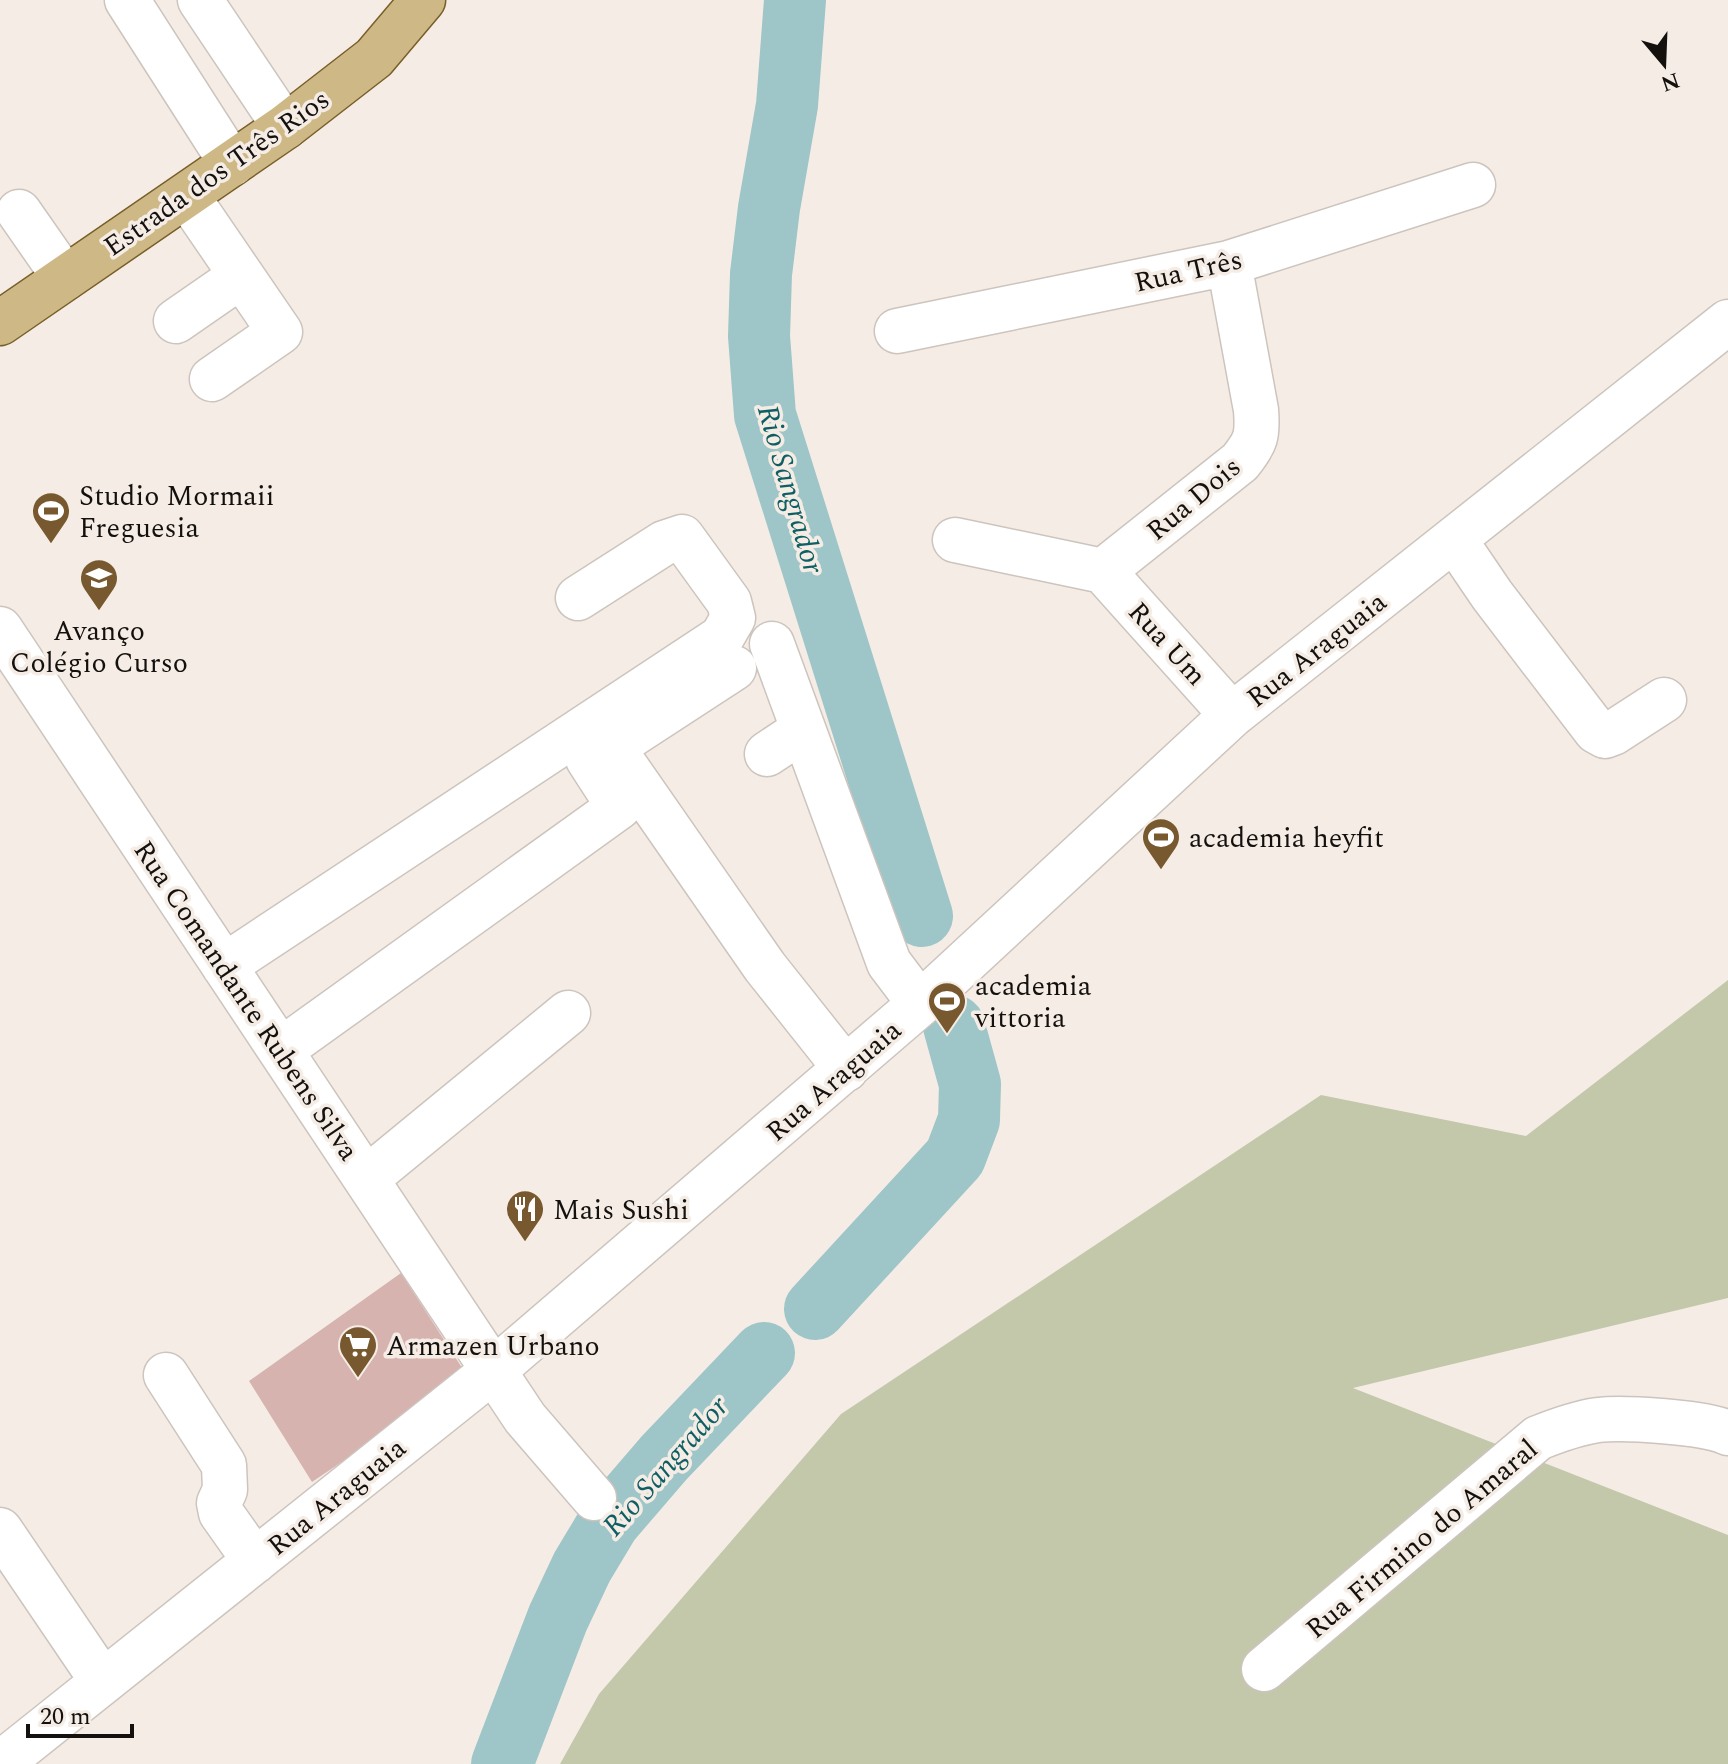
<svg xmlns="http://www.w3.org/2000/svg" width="1728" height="1764" viewBox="0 0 1728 1764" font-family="Spectral,serif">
<rect width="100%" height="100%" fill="#f5ede5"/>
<!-- green -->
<path fill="#c4c8ab" d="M1728 980V1298L1353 1388 1728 1535V1764H560L599 1694 841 1414 1321 1095 1526 1136Z"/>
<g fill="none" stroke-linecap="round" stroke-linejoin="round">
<!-- river -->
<path stroke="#9ec5c7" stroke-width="62" d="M795 0 787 105 769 208 761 274 759 336 765 415 922 916
M815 1309 955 1157 969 1120 970 1084 954 1026
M502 1764 558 1618 582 1567 609 1522 664 1458 764 1353"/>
</g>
<!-- building -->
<path fill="#d7b3b0" d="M401 1273 468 1377 312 1482 249 1381Z"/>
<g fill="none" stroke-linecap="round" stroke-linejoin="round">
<defs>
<path id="minor" d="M127 0 232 164
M200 0 285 127
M187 196 280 332 212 379
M19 212 65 278
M176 321 241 276
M897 331 1229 263 1473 185
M1454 539 1492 595 1596 731 1605 736 1613 733 1664 700
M955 540 1103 571 1240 462C1256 442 1258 436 1256 410L1229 263
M1103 571 1232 715
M0 629 525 1418 594 1498
M772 644 889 963 920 1004
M734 668 622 741 617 747V754L765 967 846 1069
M767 754 803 730
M224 966 722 637 733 618 729 602 682 537 664 543 578 598
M281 1050 619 807 588 759
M366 1179 568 1013
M166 1375 224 1465 225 1490 219 1503 221 1513 255 1561
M0 1530 103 1682
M1264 1669 1538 1438C1558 1430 1577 1423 1598 1420 1623 1417 1706 1422 1728 1433
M0 1764 494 1370 920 1004 1232 715 1728 322"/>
<path id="major" d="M0 323 285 127 374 58 423 0"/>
</defs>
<!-- minor casing -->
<use href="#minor" stroke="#ccc4bd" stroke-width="47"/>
<!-- major casing -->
<use href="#major" stroke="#785e28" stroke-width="47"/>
<!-- minor -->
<use href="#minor" stroke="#fff" stroke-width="44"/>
<!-- major -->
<use href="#major" stroke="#ceb886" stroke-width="44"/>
</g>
<!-- icons -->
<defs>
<symbol id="stadium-pin" viewBox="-11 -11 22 30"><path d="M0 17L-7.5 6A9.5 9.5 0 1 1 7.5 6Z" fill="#78582e" stroke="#f5ede5"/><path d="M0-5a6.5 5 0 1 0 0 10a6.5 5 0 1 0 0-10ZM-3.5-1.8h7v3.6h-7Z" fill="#fff"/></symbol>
<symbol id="school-pin" viewBox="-11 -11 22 30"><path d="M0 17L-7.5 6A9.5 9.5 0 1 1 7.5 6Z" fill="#78582e" stroke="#f5ede5"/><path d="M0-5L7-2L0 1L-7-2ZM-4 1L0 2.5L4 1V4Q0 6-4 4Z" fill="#fff"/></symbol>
<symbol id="restaurant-pin" viewBox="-11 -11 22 30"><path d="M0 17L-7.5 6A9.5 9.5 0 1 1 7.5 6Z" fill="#78582e" stroke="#f5ede5"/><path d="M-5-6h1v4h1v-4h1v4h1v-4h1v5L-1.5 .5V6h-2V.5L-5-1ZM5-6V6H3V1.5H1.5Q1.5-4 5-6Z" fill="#fff"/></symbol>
<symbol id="supermarket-pin" viewBox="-11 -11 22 30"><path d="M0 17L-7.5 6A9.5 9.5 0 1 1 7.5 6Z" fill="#78582e" stroke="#f5ede5"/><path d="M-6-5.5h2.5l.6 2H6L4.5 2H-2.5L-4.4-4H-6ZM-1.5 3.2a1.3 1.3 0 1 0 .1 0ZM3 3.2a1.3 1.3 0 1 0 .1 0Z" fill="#fff"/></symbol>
</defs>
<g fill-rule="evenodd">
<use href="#stadium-pin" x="29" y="489" width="44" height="60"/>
<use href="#school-pin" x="77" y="556" width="44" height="60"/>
<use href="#stadium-pin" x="1139" y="815" width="44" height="60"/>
<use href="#stadium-pin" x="925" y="979" width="44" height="60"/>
<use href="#restaurant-pin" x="503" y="1187" width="44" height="60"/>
<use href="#supermarket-pin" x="336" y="1323" width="44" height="60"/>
</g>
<g text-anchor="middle" stroke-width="7" stroke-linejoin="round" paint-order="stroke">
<!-- street labels -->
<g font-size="28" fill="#13100e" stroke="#f5ede5">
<text transform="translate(216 172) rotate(-35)" y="10">Estrada dos Três Rios</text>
<text transform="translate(1188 270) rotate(-13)" y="10">Rua Três</text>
<text transform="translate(1193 498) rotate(-40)" y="10">Rua Dois</text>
<text transform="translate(1168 643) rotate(48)" y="10">Rua Um</text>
<text transform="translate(1316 649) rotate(-38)" y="10">Rua Araguaia</text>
<text transform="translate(247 1000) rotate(56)" y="10">Rua Comandante Rubens Silva</text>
<text transform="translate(833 1080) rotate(-41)" y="10">Rua Araguaia</text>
<text transform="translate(336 1496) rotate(-39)" y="10">Rua Araguaia</text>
<text transform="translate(1421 1538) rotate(-40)" y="10">Rua Firmino do Amaral</text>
</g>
<!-- poi labels -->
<g font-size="28" fill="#13100e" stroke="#f5ede5" text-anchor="start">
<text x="79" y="505">Studio Mormaii<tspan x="79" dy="32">Freguesia</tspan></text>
<text x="99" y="640" text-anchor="middle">Avanço<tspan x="99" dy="32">Colégio Curso</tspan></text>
<text x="1189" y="847">academia heyfit</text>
<text x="975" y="995">academia<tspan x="975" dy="32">vittoria</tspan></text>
<text x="553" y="1219">Mais Sushi</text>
<text x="386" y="1355">Armazen Urbano</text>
</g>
<!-- water labels -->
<g font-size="30" font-style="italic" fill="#0e5f63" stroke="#f5ede5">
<text transform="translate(791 489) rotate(74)" y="10">Rio Sangrador</text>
<text transform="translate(665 1466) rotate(-49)" y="10">Rio Sangrador</text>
</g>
</g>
<!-- north arrow -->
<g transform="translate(1664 64) rotate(161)" stroke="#f5ede5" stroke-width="6" paint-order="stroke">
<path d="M0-6L14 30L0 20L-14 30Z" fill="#13100e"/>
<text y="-12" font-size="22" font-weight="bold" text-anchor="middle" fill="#13100e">N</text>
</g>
<!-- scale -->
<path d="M28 1724v12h104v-12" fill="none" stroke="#13100e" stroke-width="4"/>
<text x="40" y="1724" font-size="24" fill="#13100e" stroke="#f5ede5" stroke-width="6" paint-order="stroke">20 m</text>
</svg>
